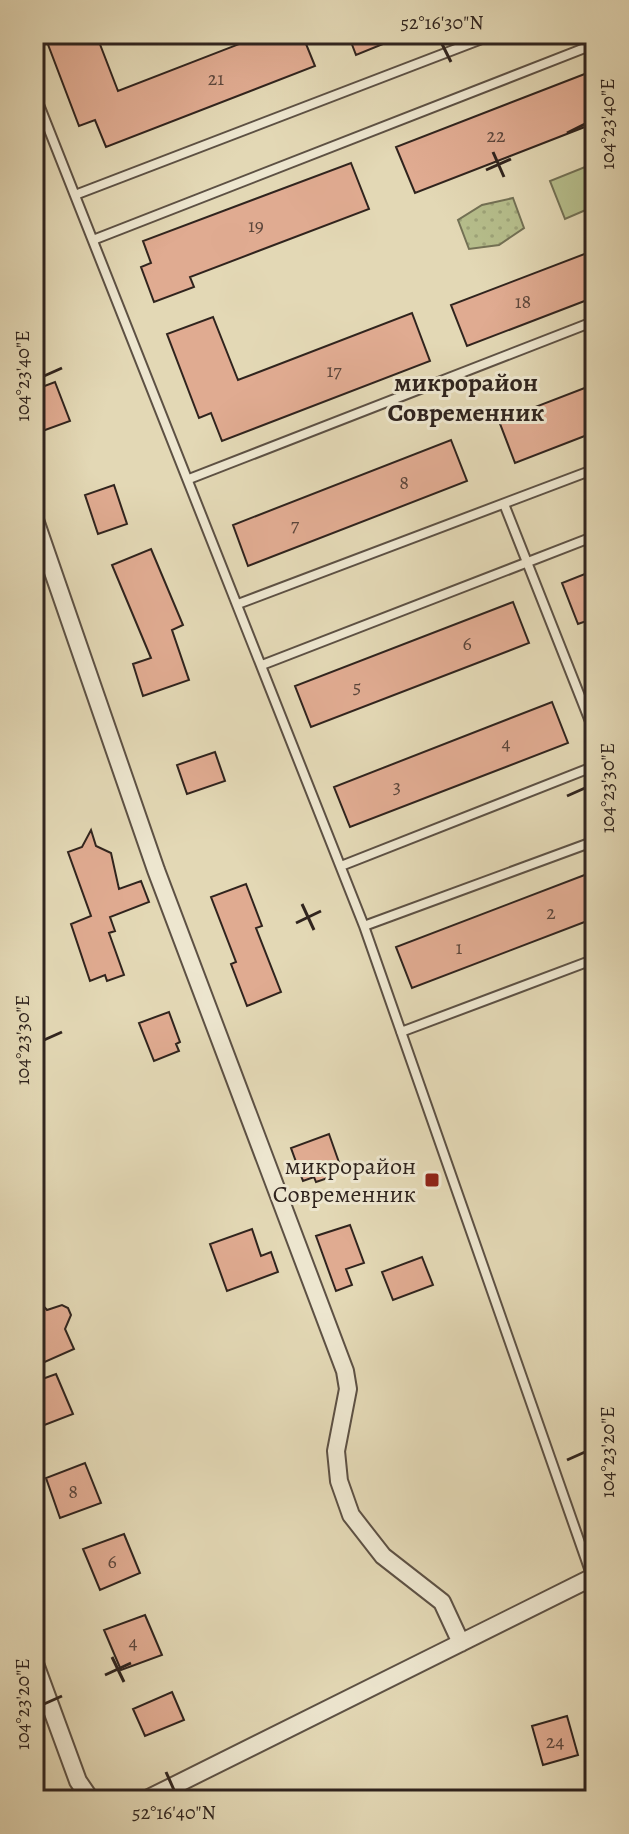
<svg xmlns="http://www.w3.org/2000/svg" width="629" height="1834" viewBox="0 0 629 1834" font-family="Alegreya,serif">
<defs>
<pattern id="grass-dots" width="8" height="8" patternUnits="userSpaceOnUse" patternTransform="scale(2)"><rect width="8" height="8" fill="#b6be8c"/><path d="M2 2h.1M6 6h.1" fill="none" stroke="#9da378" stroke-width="1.8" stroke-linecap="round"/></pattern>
</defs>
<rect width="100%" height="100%" fill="#e3d8b5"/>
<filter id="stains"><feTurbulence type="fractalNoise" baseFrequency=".0025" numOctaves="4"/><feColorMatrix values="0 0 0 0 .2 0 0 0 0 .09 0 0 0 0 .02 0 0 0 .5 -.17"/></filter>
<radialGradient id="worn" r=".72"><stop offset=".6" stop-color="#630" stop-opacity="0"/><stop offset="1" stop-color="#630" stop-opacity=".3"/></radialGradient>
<!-- grass -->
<path fill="url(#grass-dots)" stroke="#737155" stroke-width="2" d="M513 198 524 228 499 245 469 249 458 220 482 205Z"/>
<!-- pitch -->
<path fill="#b6be8c" stroke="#737155" stroke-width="2" d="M595 163V206L565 219 550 181Z"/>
<!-- building -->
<path fill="#e0ab91" stroke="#30241e" stroke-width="2" d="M44 34H96L118 91 265 34H302L315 66 106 147 95 120 79 126Z
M348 34H405V35L356 55Z
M595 70V123L415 193 396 147Z
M351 163 369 209 190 277 194 287 154 302 141 267 151 263 143 241Z
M595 250V297L467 346 451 305Z
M412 313 430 361 222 441 211 413 199 418 167 334 213 317 238 380Z
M55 382 70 421 34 434V390Z
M595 384V432L515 463 499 421Z
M451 440 467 481 248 566 233 525Z
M114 485 127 524 98 534 85 495Z
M151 549 183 625 172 630 189 680 143 696 133 664 151 658 112 565Z
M595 570V618L578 624 562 583Z
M513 602 529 643 311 727 295 686Z
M552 702 568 743 350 827 334 787Z
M215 752 225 781 187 794 177 765Z
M91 830 96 846 111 853 119 889 141 881 149 902 110 917 115 931 109 933 124 975 107 981 105 975 90 981 71 924 91 916 68 852 82 847Z
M595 871V918L412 988 396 947Z
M246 884 262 926 256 928 281 992 247 1006 231 964 236 962 211 897Z
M169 1012 180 1042 176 1044 179 1051 154 1061 139 1023Z
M329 1134 341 1168 329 1172 331 1177 316 1182 314 1177 303 1181 291 1148Z
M350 1225 364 1263 346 1269 352 1285 336 1291 316 1236Z
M252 1229 261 1256 271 1252 278 1272 227 1291 210 1244Z
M422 1257 433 1285 393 1300 382 1272Z
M34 1296 47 1310 62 1305 68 1308 71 1315 65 1329 74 1349 38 1365 34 1355Z
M56 1374 73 1414 34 1429V1382Z
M85 1463 101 1503 60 1518 46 1478Z
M124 1534 140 1573 100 1590 83 1549Z
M145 1615 162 1655 121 1670 104 1630Z
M172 1692 184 1720 145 1736 133 1709Z
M567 1716 578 1755 543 1765 532 1726Z"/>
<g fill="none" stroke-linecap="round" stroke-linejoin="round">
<defs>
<path id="lane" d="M34 92 364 926 592 1577
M75 195 495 34
M93 240 595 44
M189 479 595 321
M504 504 595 734
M238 604 595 469
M262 665 595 536
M341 866 595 766
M364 926 595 841
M401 1032 595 959"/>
<path id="street" d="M34 517 156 870 345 1371 348 1389 336 1451 339 1481 351 1515 383 1556 442 1602 461 1643
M34 1661 78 1781 91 1800
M145 1800 595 1576"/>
</defs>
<!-- lane casing -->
<use href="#lane" stroke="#5d5144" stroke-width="12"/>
<!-- street casing -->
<use href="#street" stroke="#5d5144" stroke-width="20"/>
<!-- lane -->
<use href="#lane" stroke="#ede6cf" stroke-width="8"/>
<!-- street -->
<use href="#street" stroke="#ede6cf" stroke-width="16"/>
</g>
<!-- ticks -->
<path fill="none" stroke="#30241e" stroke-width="3" d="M442 44 451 62M567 133 585 124M493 152 504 177M486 170 511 159M44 376 62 368M567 796 585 788M302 904 314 930M296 923 321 911M44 1040 62 1032M567 1460 585 1452M112 1657 124 1682M105 1675 131 1663M44 1704 62 1696M166 1772 174 1790"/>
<!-- markers -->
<rect fill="#8f2418" stroke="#ede6cf" stroke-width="3" x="424" y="1172" width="16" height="16" rx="4"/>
<g text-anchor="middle" stroke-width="6" stroke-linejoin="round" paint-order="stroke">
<!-- number labels -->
<g font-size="20" fill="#5c463b">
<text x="216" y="85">21</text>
<text x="496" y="142">22</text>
<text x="256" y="232">19</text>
<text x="523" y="308">18</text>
<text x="334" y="377">17</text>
<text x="404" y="489">8</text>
<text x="295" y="531">7</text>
<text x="467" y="650">6</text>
<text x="357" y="693">5</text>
<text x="506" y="750">4</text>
<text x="397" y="793">3</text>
<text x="551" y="919">2</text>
<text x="459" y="954">1</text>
<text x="73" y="1498">8</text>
<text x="112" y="1568">6</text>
<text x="133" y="1649">4</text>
<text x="555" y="1748">24</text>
</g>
<!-- poi labels -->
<g font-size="24" fill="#30241e" stroke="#ede6cf" text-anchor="end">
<text x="416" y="1174">микрорайон<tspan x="416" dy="28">Современник</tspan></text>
</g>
<!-- neighbourhood labels -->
<g font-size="26" font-weight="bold" fill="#30241e" stroke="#ede6cf">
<text x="466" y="391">микрорайон<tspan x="466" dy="30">Современник</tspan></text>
</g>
</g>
<!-- margin -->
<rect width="629" height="1834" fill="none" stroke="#e3d8b5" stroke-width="88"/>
<rect x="44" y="44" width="541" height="1746" fill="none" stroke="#30241e" stroke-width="3"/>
<g font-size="20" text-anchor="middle" fill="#30241e">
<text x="442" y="29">52°16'30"N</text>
<text transform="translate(607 124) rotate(-90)" y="7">104°23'40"E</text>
<text transform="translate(22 376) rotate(-90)" y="7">104°23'40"E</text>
<text transform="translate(607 788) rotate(-90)" y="7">104°23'30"E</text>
<text transform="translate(22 1040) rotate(-90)" y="7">104°23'30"E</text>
<text transform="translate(607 1452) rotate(-90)" y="7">104°23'20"E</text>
<text transform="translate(22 1704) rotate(-90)" y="7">104°23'20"E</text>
<text x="174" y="1819">52°16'40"N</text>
</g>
<rect width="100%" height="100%" filter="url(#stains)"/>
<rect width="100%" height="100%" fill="url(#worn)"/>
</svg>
